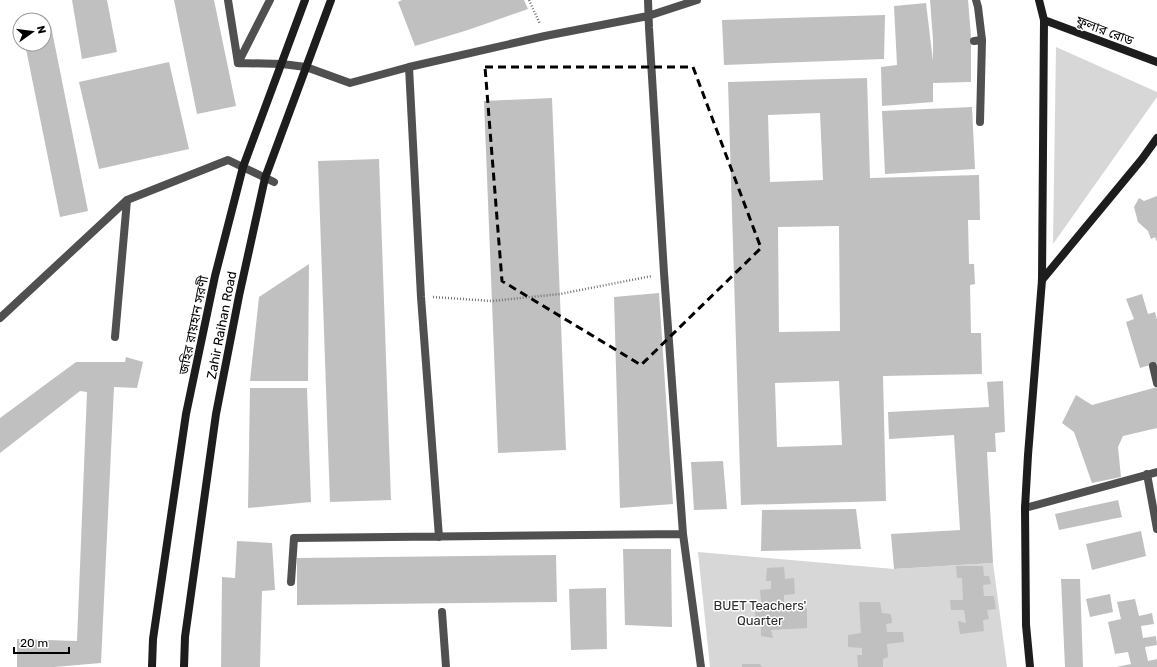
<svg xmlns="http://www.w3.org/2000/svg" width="1157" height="667" viewBox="0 0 1157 667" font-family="Rubik,'Noto Sans Bengali',sans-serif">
<rect width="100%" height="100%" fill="#fff"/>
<!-- green -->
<path fill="#d7d7d7" d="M1056 47 1157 92V97L1053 244Z
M698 552 894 569 993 563 1007 667H710Z"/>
<!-- building -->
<path fill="#c0c0c0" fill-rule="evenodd" d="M72 0H107L117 52 82 59Z
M174 0H214L236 106 197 114Z
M402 0H524L528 9 468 30 415 46 398 2Z
M930 0H968L971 37V82L933 83V102L882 106 881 67 897 65 894 6 926 3 933 61V40Z
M885 15 884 59 724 65 722 20Z
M51 26 88 211 60 217 25 44H44V28Z
M169 62 189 149 99 169 79 82Z
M867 78 870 178 979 175 980 220H968L969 264H974L975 284 970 285 971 333H981L982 374 883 376 886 501 741 505 728 82ZM820 113 823 180 770 182 768 115ZM839 226 840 331 779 332 778 227ZM839 381 842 445 777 447 775 383Z
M552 98 566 450 498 453 484 101Z
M972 107 975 169 885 174 882 111Z
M379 159 391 500 330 502 318 161Z
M1157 196V242L1155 237 1151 239 1148 231 1138 222 1134 207 1139 198 1144 201Z
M309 264 308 381H250L259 297Z
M659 293 673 504 620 508 614 297Z
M1142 294 1148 314 1155 312 1157 320V363L1140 368 1126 322 1134 319 1126 299Z
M126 357 143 362 137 388 114 387 101 663 54 667H17V639L77 641 87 392 80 391 0 453V418L76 362H125Z
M1003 381 1005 432 995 433 996 452H987L993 563 894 569 891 534 960 530 954 435 889 439 888 412 989 407 987 382Z
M1157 387V428L1123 436 1118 447 1121 477 1092 483 1074 432 1062 423 1076 395 1092 405Z
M250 388H307L311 502 248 508Z
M723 461 727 509 694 510 691 462Z
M1118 500 1122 517 1059 530 1055 514Z
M856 509 861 549 761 551 762 510Z
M1141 531 1146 556 1092 570 1086 544Z
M237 541 272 543 275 590 262 591 260 667H221L222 577 235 578Z
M623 549H671L672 627 625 625Z
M556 555 557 602 297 605V558Z
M956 566H983L984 576H989L991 584 983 585 984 596H994L996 609 987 610 989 619 983 620 984 631 960 634 958 621 966 623 964 610H951L950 600H963L962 578H957Z
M784 567 785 579 794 578 795 594 784 595V609L807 608V628L771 630 773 638 761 636V621H756L755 612H762L760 590 771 589V581H766L767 568Z
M1061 579H1080L1083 667H1065Z
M606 588 607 649 571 650 569 589Z
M1110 594 1113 612 1090 617 1086 599Z
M1135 599 1139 616 1152 613 1154 624 1141 626 1143 638 1156 636 1157 645 1145 647 1148 661 1157 659V667H1116L1131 664 1128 652 1115 654 1108 622 1121 619 1117 602Z
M859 602H880L882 613 891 614 892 623 886 624 887 632H903L904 642 887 644 888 657 883 659V667H858L857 655H862V648L848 647V635L861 633Z
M742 664H760L762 667H742Z"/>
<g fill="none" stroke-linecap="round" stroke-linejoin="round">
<!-- path -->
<path stroke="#727272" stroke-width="2.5" stroke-dasharray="1 2" stroke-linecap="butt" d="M529 0 540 24
M433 297 492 301 560 294 652 276"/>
<!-- service -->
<path stroke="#505050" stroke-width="8" d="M648 0 649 28 664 273 683 534 701 667
M976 0 978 7 982 40 980 122
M306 67 350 83 409 67 545 36 648 16 697 0
M409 67 421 297 439 537
M1153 366 1157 383
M1147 474 1157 529
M1025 508 1157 472
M291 582 294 538 683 534
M442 612 446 667"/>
<!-- minor -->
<path stroke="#505050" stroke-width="8" d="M228 0 238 63
M974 41 982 40
M238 63 270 0
M238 63 282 64 306 67
M0 318 127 200 228 160 274 182
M115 337 127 200"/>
<!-- secondary -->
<path stroke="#1d1d1d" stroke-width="8" d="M1044 20 1157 62
M1042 280 1142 159 1157 138
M152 667 153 639 186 414 215 276 243 167 305 0
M184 667 185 637 216 414 239 296 265 178 331 0
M1030 667 1026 625 1025 508 1028 455 1042 280 1044 20 1039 0"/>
</g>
<!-- marked area -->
<path fill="none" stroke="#000" stroke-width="3" stroke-dasharray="8 5" stroke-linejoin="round" d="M485 67H693L761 248 641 365 502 281Z"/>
<g text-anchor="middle" stroke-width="3" stroke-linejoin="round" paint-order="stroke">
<!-- street labels -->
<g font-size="13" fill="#000" stroke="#fff">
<text transform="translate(1105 30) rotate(21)" y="5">ফুলার রোড</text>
<text transform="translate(193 325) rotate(-78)" y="5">জহির রায়হান সরণী</text>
<text transform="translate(221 325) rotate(-79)" y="5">Zahir Raihan Road</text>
</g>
<!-- park labels -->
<g font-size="13" fill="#2e2e2e" stroke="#fff">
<text x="760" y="610">BUET Teachers'<tspan x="760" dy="15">Quarter</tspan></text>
</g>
</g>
<!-- north arrow -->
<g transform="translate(32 32) rotate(76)"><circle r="19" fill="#ffffff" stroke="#999999"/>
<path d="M0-3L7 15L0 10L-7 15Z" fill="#000000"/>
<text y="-6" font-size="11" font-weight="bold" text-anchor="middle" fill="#000000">N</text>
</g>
<!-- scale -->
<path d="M14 647v6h55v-6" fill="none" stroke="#000000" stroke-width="2"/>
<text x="20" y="647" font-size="12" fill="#000000" stroke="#ffffff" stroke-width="3" paint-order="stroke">20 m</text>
</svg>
